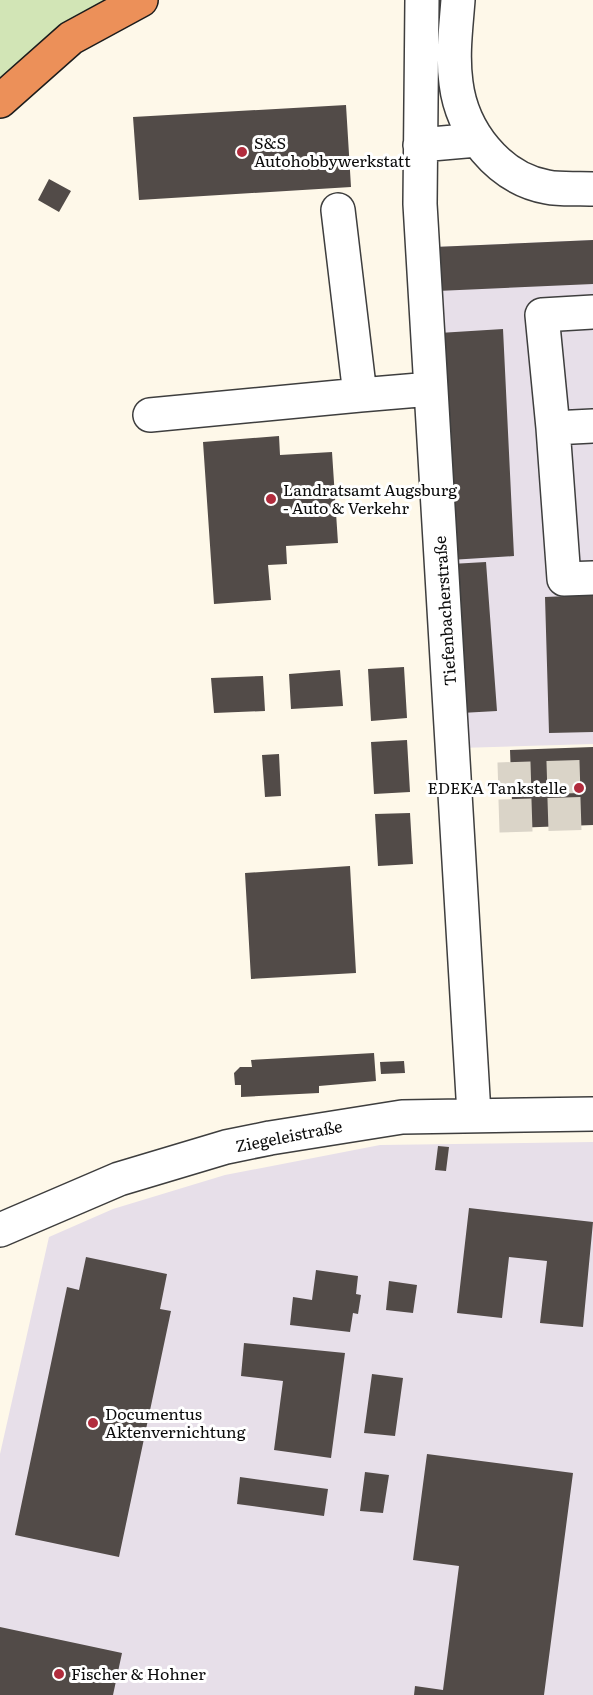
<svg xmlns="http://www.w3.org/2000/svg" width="593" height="1695" viewBox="0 0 593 1695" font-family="Literata,serif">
<rect width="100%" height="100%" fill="#fef8e9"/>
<!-- industrial -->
<path fill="#e7dfe9" d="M593 240V744L460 748 434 247Z
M593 1142V1695H0V1454L49 1237 113 1209 225 1175 380 1145Z"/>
<!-- green -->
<path fill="#d2e5b6" d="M0 0H110L0 80Z"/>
<!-- building -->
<path fill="#524b48" d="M346 105 351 187 139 200 133 117Z
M49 179 71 191 59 212 38 200Z
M593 240V284L437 291 434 247Z
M503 329 514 556 450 560 439 333Z
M279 436 280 455 332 452 338 543 286 546 287 564 268 565 271 600 214 604 203 442Z
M486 562 497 711 461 713 451 564Z
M593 595V732L549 733 545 597Z
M404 667 407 718 371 721 368 669Z
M340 670 343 706 291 709 289 674Z
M263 676 265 711 214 713 211 678Z
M407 740 410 792 374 794 371 742Z
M593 747V825L513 828 510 750Z
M279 754 281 796 265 797 262 755Z
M410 813 413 864 378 866 375 814Z
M350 866 356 973 251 979 245 873Z
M374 1053 376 1081 319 1086V1093L241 1097V1085H235L234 1073 240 1067H252L251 1060Z
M404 1061 405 1073 381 1074 380 1062Z
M438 1146 449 1147 446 1171 435 1170Z
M469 1208 593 1222 583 1327 540 1323 547 1261 509 1257 502 1318 457 1313Z
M86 1257 167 1274 160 1309 171 1311 119 1557 15 1535 67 1287 79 1290Z
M316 1270 358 1276 356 1294 361 1295 358 1314 353 1313 350 1332 290 1325 293 1297 312 1300Z
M389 1281 417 1285 413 1313 386 1310Z
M244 1343 345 1353 331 1458 274 1450 283 1381 241 1376Z
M372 1374 403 1378 395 1436 364 1433Z
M427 1454 573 1473 544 1695H414L415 1686 443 1690 459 1566 413 1560Z
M365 1472 389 1475 383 1513 360 1511Z
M240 1477 328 1489 324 1516 237 1504Z
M0 1627 122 1653 113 1695H0Z"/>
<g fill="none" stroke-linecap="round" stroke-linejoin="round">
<!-- minor-tunnel -->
<path stroke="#dad4c8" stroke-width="33" stroke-dasharray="33 16" stroke-linecap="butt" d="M498 779 593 776
M499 816 593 813"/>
<defs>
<path id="minor" d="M422 0 420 204 474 1114
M458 0C456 27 452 55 456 83 462 131 498 178 547 187 562 190 578 188 593 189
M420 145 477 140
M338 210 360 395 431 389
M150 415 360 395
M593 426 553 428 564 579 593 578
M553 428 542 315 593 312
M0 1230 119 1179 226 1147 270 1138 402 1117 593 1114"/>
<path id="highway" d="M0 101 71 38 141 0"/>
</defs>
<!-- minor casing -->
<use href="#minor" stroke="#3e3e3e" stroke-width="36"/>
<!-- highway casing -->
<use href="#highway" stroke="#1c1c1c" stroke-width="36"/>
<!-- minor -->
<use href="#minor" stroke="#fff" stroke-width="33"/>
<!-- highway -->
<use href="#highway" stroke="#ec9059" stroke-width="33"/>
</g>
<!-- markers -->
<g fill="#b12c3d" stroke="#fff" stroke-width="2">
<circle cx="242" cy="152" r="6"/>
<circle cx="271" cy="499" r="6"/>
<circle cx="579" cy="788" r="6"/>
<circle cx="93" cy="1423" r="6"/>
<circle cx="59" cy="1674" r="6"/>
</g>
<g text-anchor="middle" stroke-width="6" stroke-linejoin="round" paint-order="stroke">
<!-- poi labels -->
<g font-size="16" fill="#0b0b0b" stroke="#fff" text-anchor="start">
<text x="254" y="149">S&amp;S<tspan x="254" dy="18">Autohobbywerkstatt</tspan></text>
<text x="283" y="496">Landratsamt Augsburg<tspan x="283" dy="18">- Auto &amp; Verkehr</tspan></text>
<text x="567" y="794" text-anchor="end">EDEKA Tankstelle</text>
<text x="105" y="1420">Documentus<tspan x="105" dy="18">Aktenvernichtung</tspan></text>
<text x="71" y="1680">Fischer &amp; Hohner</text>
</g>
<!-- street labels -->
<g font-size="16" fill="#0b0b0b" stroke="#fff">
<text transform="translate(445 611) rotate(-94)" y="6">Tiefenbacherstraße</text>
<text transform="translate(289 1136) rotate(-11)" y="6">Ziegeleistraße</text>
</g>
</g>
</svg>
